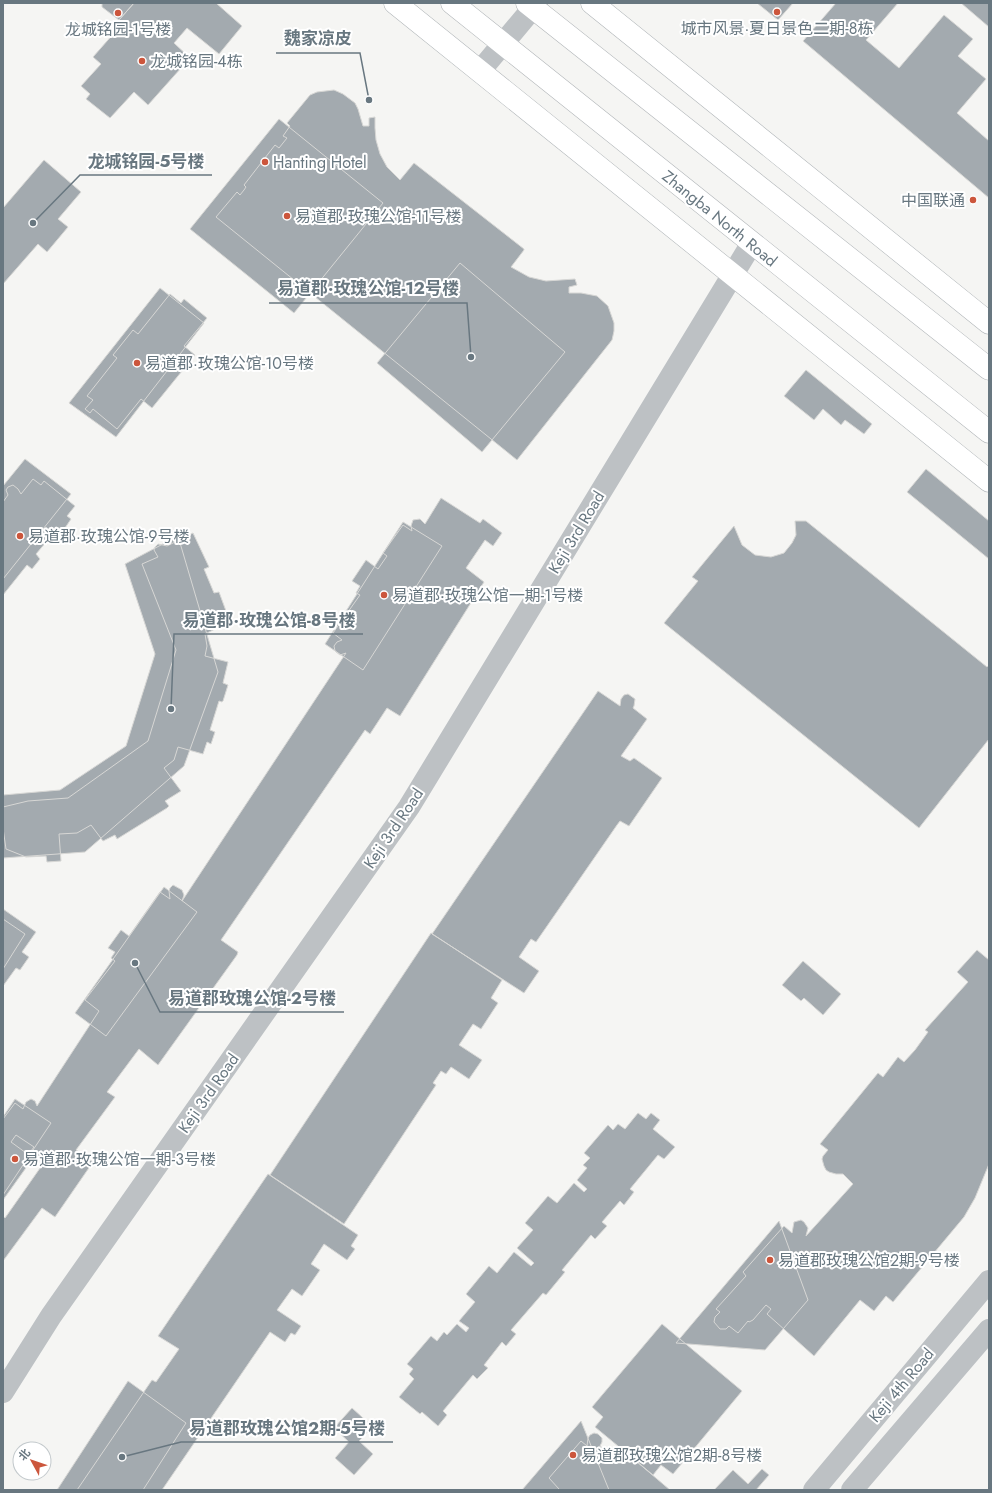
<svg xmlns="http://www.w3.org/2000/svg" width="992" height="1493" viewBox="0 0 992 1493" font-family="Jost,'Noto Sans SC',sans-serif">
<rect width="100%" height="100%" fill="#f5f5f3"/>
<!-- building -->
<path fill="#a3aaaf" stroke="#d7d7d5" d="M102 3H134L119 20 102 7Z
M134 3H216L242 26 219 54 187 28 174 43 190 58 148 105 134 92 110 118 86 99 90 94 81 86 101 64 93 57 122 24 119 20Z
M757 3H793L778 20Z
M836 3H898L866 40 899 68 944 15 973 39 958 56 986 79 957 113 989 141V198L803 41Z
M961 3H989V27Z
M334 90 343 94 355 103 358 109 363 126H369V118L375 117V128L376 140 380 154 387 167 400 180 414 163 524 249V250L511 267 529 277 546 281 575 279 577 285 569 287V293H581L597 296 608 306 614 323V331L612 340 517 460 216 217 237 192 240 195 244 190 246 187 244 185 275 145 279 148 287 138 283 136 290 126 287 123 310 95 317 92Z
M279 119 383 203 294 313 190 229Z
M44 160 81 192 58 219 68 227 47 252 38 244 3 284V208Z
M460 263 565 352 482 452 377 363Z
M160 288 204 323 116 437 69 403Z
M170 294 181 303 184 299 207 318 184 346 195 355 152 408 141 399 117 429 93 409 90 413 85 409 93 400 87 396 117 358 113 355 133 330 138 334Z
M806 370 872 424 864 434 845 420 841 425 823 409 814 420 784 396Z
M25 459 71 494 3 579V486Z
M926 469 989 521V559L907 492Z
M33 479 41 485 44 481 75 506 67 516 71 519 63 531 58 528 36 554 40 559 32 569 27 565 3 595V502L8 495 6 490 8 487 13 485 18 489 21 494Z
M441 498 480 523 483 519 502 533 493 546 485 540 466 568 484 582 400 716 387 708 370 734 365 730 221 940 238 952 237 955 158 1065 139 1049 107 1092 115 1097 76 1150 93 1162 55 1217 42 1208 3 1261V1216L5 1218 45 1161 31 1151 34 1147 16 1135 11 1142 33 1158 3 1200V1119L15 1103 23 1109 26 1102 31 1099 35 1101 37 1106 99 1011 85 1000 115 961 111 958 115 952 108 948 121 930 129 936 160 892 170 899 169 891 170 888 173 885 182 890 184 895 182 901 184 898 346 653 340 655 335 651 334 646 337 642 342 640 333 633 360 595 356 593 360 586 352 581 366 560 378 569 387 556 383 553 403 525 412 531 411 526 413 520 420 519 425 524Z
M795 521H806L987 667 989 665V739L919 828 664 623 698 581 692 577 734 526 742 545 755 555 771 557 784 553 792 543 796 535Z
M403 522 442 546 363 670 325 644Z
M193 533 209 567 204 569 214 593 219 592 226 611 223 612 227 623 205 634 207 646 205 656 228 662 223 683 228 685 223 701 222 702 219 701 210 730 215 732 211 744 207 742 203 754 178 747 174 760 164 768 181 791 165 801 169 806 167 808 117 839 115 835 103 841 91 825 77 833 59 834 61 861 47 862 46 856 26 857 6 849 3 828V807L28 801 68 798 148 741 176 650 142 564 158 557 154 550 155 547 158 544 167 546Z
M178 536 218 672 184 766 85 852 3 858V795L60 790 126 746 155 654 125 564Z
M598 691 620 706 621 699 624 695 628 694 635 699 634 706 633 708 647 719 621 756 630 761 634 758 662 778 629 826 620 821 617 825 536 942 531 939 519 957 539 971 524 993 432 934Z
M164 887 197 912 106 1036 75 1013Z
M3 909 36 932 22 952 29 957 20 970 16 968 3 986Z
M3 919 25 934 3 969Z
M431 933 502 980 491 998 498 1003 481 1029 473 1024 459 1045 482 1060 469 1079 451 1067 446 1074 441 1071 433 1083 436 1085 344 1224 270 1175Z
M977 950 989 960V1164L975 1198 964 1217 893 1302 886 1296 874 1311 860 1300 814 1356 767 1314 771 1309 766 1305 753 1320 749 1322 748 1321 738 1333 729 1326 726 1329H720L714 1322 715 1317 720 1312 716 1309 746 1276 743 1272 784 1226 792 1233 794 1222 801 1220 804 1222 808 1228 806 1236 853 1184 843 1174H836L829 1172 826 1170 824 1166 822 1159 823 1156 828 1150 820 1144 878 1073 883 1077 898 1057 904 1062 915 1050 928 1032 925 1030 968 982 957 972Z
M803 961 841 994 823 1015 804 998 801 1001 782 985Z
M15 1099 51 1123 3 1195V1117Z
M638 1113 646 1119 651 1113 660 1120 653 1129 675 1147 664 1159 658 1155 630 1189 634 1192 624 1205 620 1201 602 1222 607 1226 595 1239 591 1235 562 1270 565 1272 546 1295 543 1293 511 1330 516 1334 506 1346 502 1342 484 1365 488 1368 477 1379 473 1375 443 1411 447 1415 438 1426 422 1412 420 1414 399 1397 414 1379 409 1374 413 1369 407 1364 431 1336 437 1341 444 1332 447 1335 457 1324 466 1332 469 1328 459 1321 475 1302 466 1294 489 1266 497 1273 514 1252 531 1266 534 1263 517 1248 533 1230 525 1223 548 1196 557 1203 574 1183 584 1192 587 1189 577 1180 587 1168 583 1165 590 1158 584 1153 608 1125 613 1130 618 1124 625 1129Z
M268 1174 358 1235 351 1246 355 1249 347 1260 324 1244 311 1264 320 1270 302 1296 292 1289 277 1310 301 1326 295 1335 291 1333 285 1342 270 1332 162 1490H77L152 1380 156 1382 179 1349 158 1336Z
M779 1221 808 1300 765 1350 676 1343Z
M662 1324 742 1391 673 1474 661 1465 653 1475 595 1427 603 1417 592 1407Z
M128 1381 186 1423 143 1490H57Z
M352 1408 373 1427 359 1441 373 1454 354 1475 335 1458 349 1442 334 1428Z
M581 1421 609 1490H522Z
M594 1433 598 1434 602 1438V1442L600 1446 616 1459 623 1450 670 1490H558L559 1489 549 1478 581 1441 587 1446 588 1438 590 1435Z
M762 1469 769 1475 756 1490H714L733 1470 748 1484Z"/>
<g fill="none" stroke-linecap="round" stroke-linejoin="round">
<defs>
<path id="secondary" d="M395 3 989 481
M592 3 989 323"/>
<path id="primary" d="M452 3 989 432
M527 3 989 369"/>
</defs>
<!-- secondary casing -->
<use href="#secondary" stroke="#b0b5b8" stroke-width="23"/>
<!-- primary casing -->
<use href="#primary" stroke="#b1b5b8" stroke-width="23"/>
<!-- tertiary -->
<path stroke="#bdc1c4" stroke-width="22" d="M480 71 537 3
M3 1392 51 1316 409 807 752 243
M814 1490 989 1281
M852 1490 989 1330"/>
<!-- secondary -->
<use href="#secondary" stroke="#fff" stroke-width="22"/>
<!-- primary -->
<use href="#primary" stroke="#fff" stroke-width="22"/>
</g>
<!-- markers -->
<g fill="#cc563c" stroke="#fff" stroke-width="1.5">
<circle cx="777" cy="12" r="4"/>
<circle cx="118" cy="13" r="4"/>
<circle cx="142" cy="61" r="4"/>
<circle cx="265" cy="162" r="4"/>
<circle cx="973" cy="200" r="4"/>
<circle cx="287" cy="216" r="4"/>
<circle cx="137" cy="363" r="4"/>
<circle cx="20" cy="536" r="4"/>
<circle cx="384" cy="595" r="4"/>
<circle cx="15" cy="1159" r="4"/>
<circle cx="770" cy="1260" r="4"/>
<circle cx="573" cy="1455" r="4"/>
</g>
<g text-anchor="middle" stroke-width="4" stroke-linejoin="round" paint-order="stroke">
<!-- poi labels -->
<g font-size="16" fill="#687780" stroke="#fff" text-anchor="start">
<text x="777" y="34" text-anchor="middle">城市风景·夏日景色二期-8栋</text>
<text x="118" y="35" text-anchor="middle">龙城铭园-1号楼</text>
<text x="150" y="67">龙城铭园-4栋</text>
<text x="273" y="168">Hanting Hotel</text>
<text x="965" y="206" text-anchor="end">中国联通</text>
<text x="295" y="222">易道郡·玫瑰公馆-11号楼</text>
<text x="145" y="369">易道郡·玫瑰公馆-10号楼</text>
<text x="28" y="542">易道郡·玫瑰公馆-9号楼</text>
<text x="392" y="601">易道郡·玫瑰公馆一期-1号楼</text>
<text x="23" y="1165">易道郡·玫瑰公馆一期-3号楼</text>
<text x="778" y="1266">易道郡玫瑰公馆2期-9号楼</text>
<text x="581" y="1461">易道郡玫瑰公馆2期-8号楼</text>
</g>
<!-- street labels -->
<g font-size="16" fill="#687780" stroke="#fff">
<text transform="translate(720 218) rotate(39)" y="6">Zhangba North Road</text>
<text transform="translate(576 532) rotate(-59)" y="6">Keji 3rd Road</text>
<text transform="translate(393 828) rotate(-56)" y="6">Keji 3rd Road</text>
<text transform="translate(208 1093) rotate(-55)" y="6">Keji 3rd Road</text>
<text transform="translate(901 1385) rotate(-50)" y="6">Keji 4th Road</text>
</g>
</g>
<!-- callouts -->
<path fill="none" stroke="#687780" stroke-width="1.5" d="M369 100L360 53H276M33 223L80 175H212M471 357L467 303H269M171 709L174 634H363M135 963L160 1012H344M122 1457L181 1442H393"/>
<g fill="#687780" stroke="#fff" stroke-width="1.5">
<circle cx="369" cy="100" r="4"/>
<circle cx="33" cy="223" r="4"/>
<circle cx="471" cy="357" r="4"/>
<circle cx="171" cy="709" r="4"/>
<circle cx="135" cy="963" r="4"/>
<circle cx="122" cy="1457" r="4"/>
</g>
<g font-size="17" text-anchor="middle" font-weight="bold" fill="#687780" stroke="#fff" stroke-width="4" stroke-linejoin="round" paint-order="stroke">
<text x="318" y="44">魏家凉皮</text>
<text x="146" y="167">龙城铭园-5号楼</text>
<text x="368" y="294">易道郡·玫瑰公馆-12号楼</text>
<text x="269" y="626">易道郡·玫瑰公馆-8号楼</text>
<text x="252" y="1004">易道郡玫瑰公馆-2号楼</text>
<text x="287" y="1434">易道郡玫瑰公馆2期-5号楼</text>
</g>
<!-- border -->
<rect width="992" height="1493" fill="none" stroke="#687780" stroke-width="8"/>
<!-- north arrow -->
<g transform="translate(32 1461) rotate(310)"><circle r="19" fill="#ffffff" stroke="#c3c9cc"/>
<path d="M0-3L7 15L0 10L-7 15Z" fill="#cc563c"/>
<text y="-6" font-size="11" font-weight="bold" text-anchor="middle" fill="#687780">北</text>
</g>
</svg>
